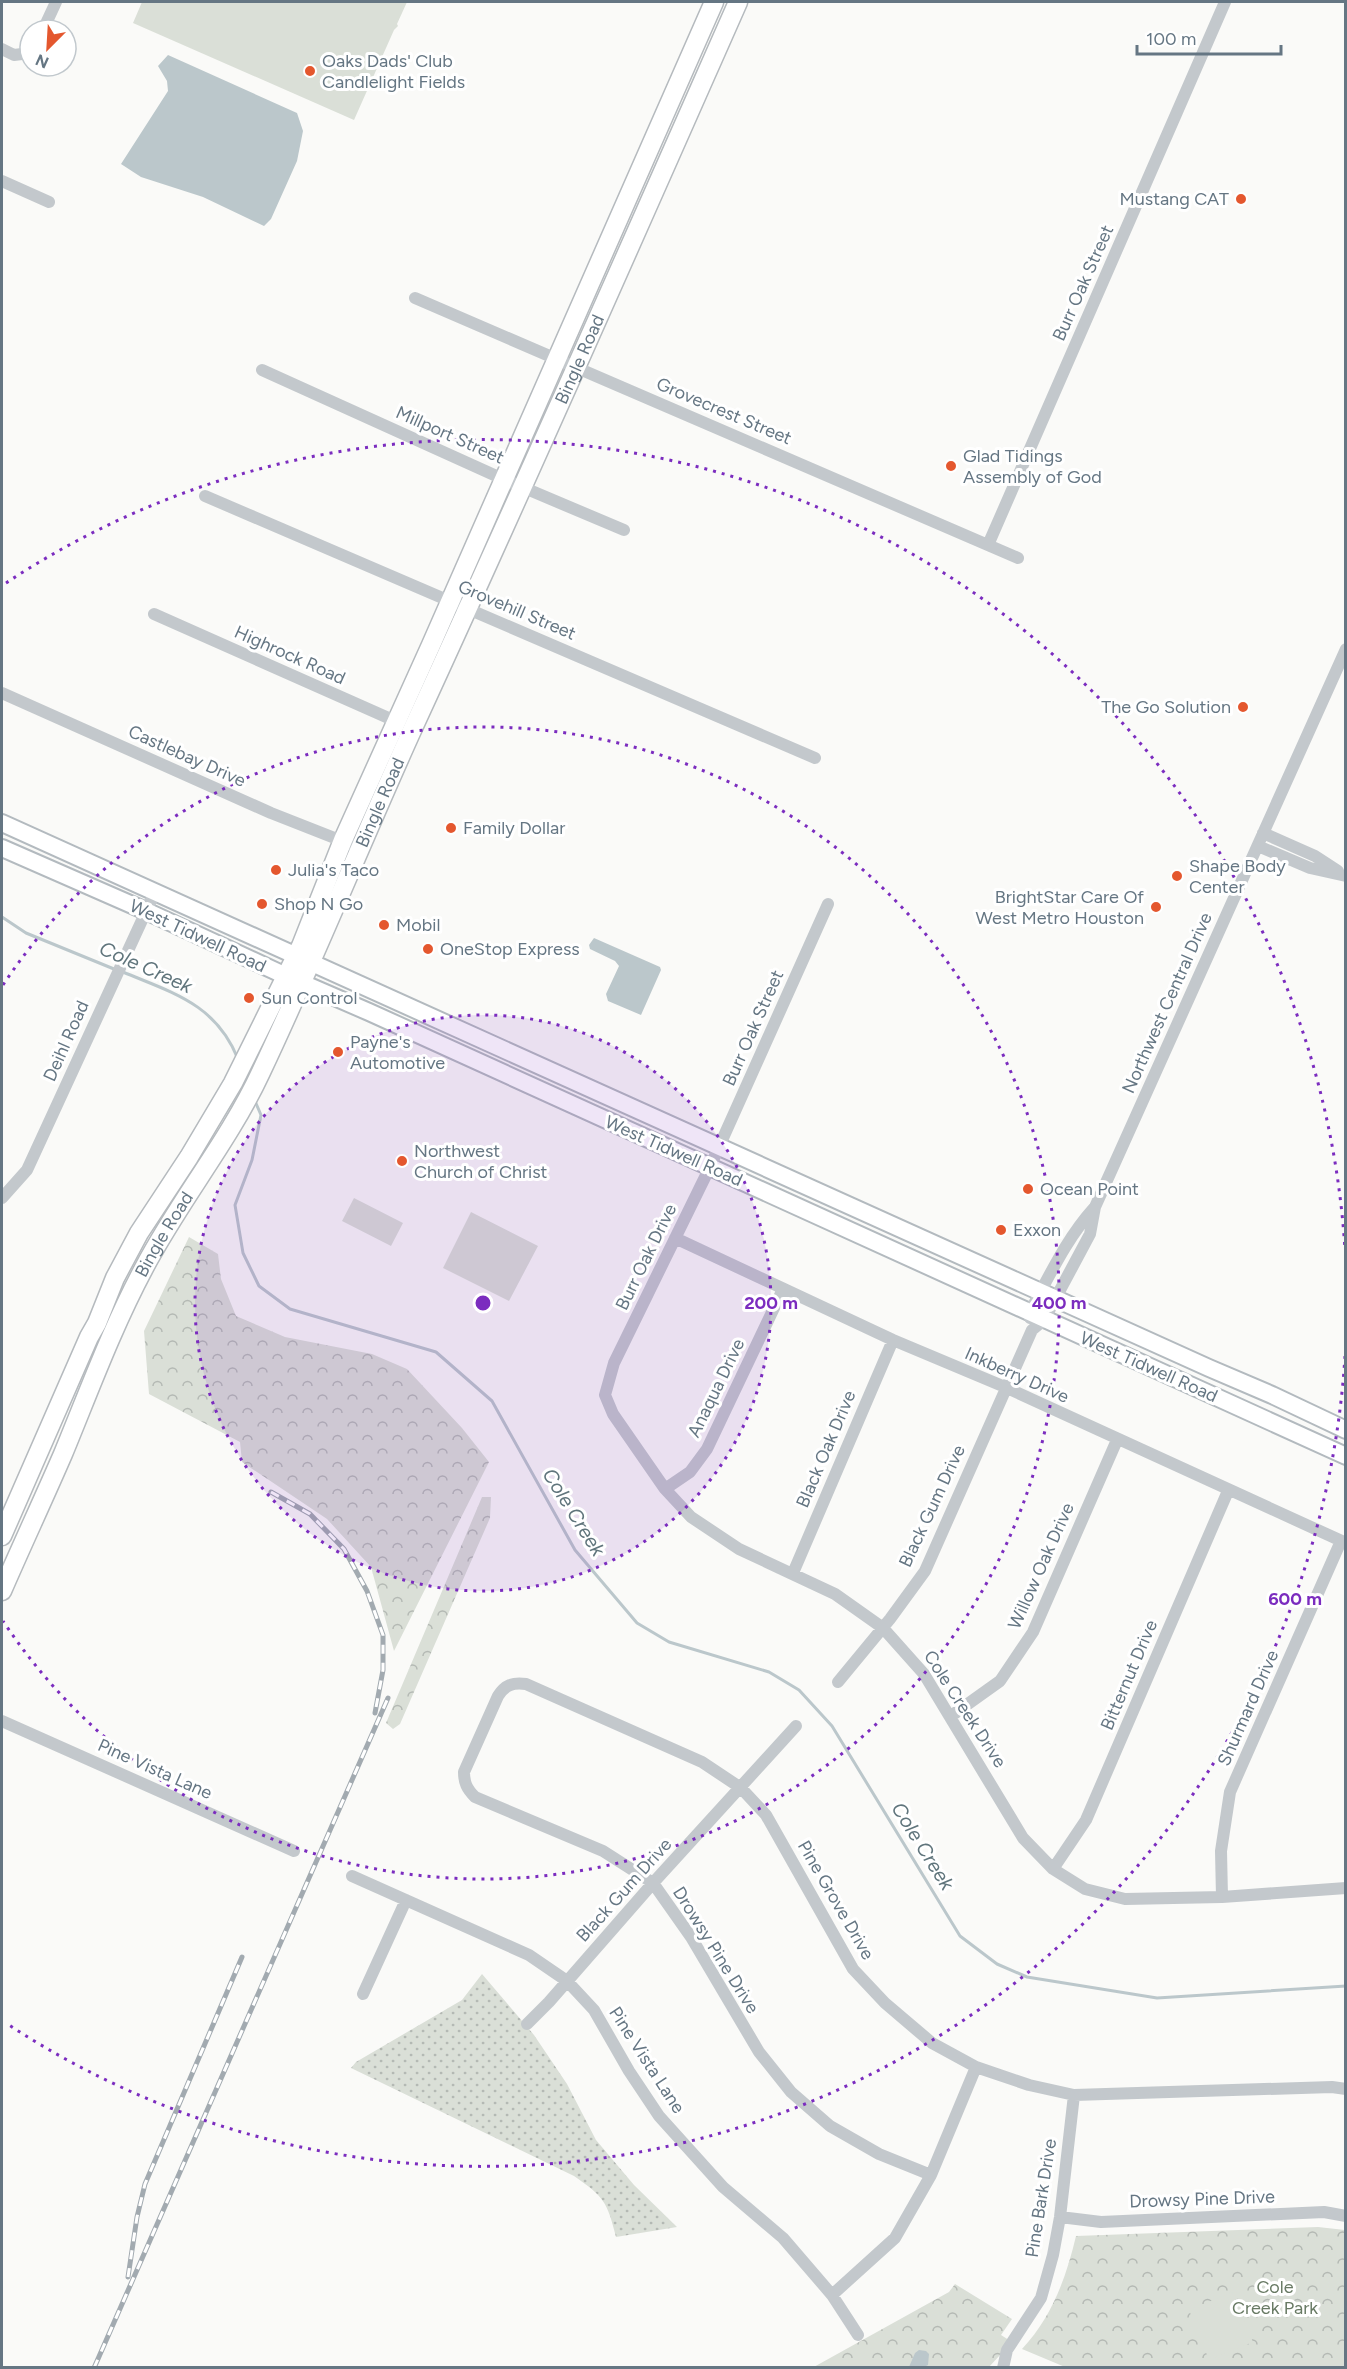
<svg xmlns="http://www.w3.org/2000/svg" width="1347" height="2369" viewBox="0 0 1347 2369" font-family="Figtree,sans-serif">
<defs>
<pattern id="grass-dots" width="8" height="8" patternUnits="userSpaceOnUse" patternTransform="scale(1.5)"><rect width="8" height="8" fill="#dadfd7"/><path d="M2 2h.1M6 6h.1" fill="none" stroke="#b4b9b4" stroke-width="1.8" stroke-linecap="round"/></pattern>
<pattern id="forest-crowns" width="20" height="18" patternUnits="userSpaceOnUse" patternTransform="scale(1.5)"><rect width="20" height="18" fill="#dadfd7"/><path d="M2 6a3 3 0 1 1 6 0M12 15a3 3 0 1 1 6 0" fill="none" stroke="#b4b9b4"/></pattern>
</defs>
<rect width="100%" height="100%" fill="#fafaf8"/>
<!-- grass -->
<path fill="url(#grass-dots)" d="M482 1974 534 2035 567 2084 596 2140 634 2185 677 2227 616 2237C607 2201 604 2197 574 2176L351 2068 356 2062 462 2000Z"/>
<!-- forest -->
<path fill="url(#forest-crowns)" d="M189 1237 218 1254 221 1279 236 1316 285 1337 372 1354 407 1369 462 1428 489 1462 394 1651 371 1567 327 1519 242 1462 240 1442 149 1394 144 1331Z
M482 1497H491L490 1518 400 1724 393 1729 386 1723Z
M1318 2227 1345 2230V2367H1065L1022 2349C1052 2317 1066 2278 1076 2236Z
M955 2284 1012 2319 1001 2335 1012 2342 989 2367 812 2368 949 2292Z"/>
<!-- pitch -->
<path fill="#dadfd7" d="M142 2H407L397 24 398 26 394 30 354 120 133 23Z
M354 1198 403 1223 391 1246 342 1221Z
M471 1212 538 1246 509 1301 443 1268Z
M1232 2292 1253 2342 1209 2360 1189 2310Z"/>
<!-- water -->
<path fill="#bbc7cb" d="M168 55 297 113 303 131 297 161 271 219 264 226 203 197 141 177 121 164 168 91 167 81 158 66Z
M594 938 660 967 661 970 641 1015 608 1001 606 994 619 966 615 961 590 949 589 945Z
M919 2350 926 2351 929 2354 928 2365 924 2367H909L915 2353Z"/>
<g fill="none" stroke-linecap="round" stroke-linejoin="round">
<!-- stream -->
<path stroke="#bbc7cb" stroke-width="3" d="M2 917 26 933 114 969
M123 972C173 993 216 1004 238 1059
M255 1101 261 1115 252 1160 235 1205 243 1253 259 1286 290 1309 436 1352 492 1401 575 1550 637 1623 669 1642 769 1672 799 1690 832 1726 960 1936 997 1964 1027 1977 1157 1998 1346 1986"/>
<defs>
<path id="secondary" d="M2 823 1209 1368 1272 1395 1346 1430
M2 848 146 911 286 976 369 1012 1346 1456"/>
<g id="primary">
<path d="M2 1536 89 1337 97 1323 115 1278 139 1233 189 1157 233 1083 301 946 343 840 431 645 714 2"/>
<path id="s1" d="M2 1591C22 1545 43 1500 63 1454 89 1391 112 1328 144 1268 179 1201 229 1141 261 1072 315 958 362 840 414 726 525 485 631 244 738 2"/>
</g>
</defs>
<!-- secondary casing -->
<use href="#secondary" stroke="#b3babf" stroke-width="20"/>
<!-- primary casing -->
<use href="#primary" stroke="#b5babe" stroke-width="21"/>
<!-- street -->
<path stroke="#c3c8cc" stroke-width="12" d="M43 30 56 2
M2 49 14 55 30 53
M2 181 49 202
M415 298 1018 558
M262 370 503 479 624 530
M205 496 815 758
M988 545 1225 2
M154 614 402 724
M2 693 271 813 360 848
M1263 833 1315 856 1338 871
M1258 846 1310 868 1346 876
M828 904 710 1167 614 1363 605 1395 613 1414 665 1489 691 1517 739 1549 835 1594 883 1628 924 1674 1023 1838 1053 1869 1085 1889 1125 1899 1222 1897 1346 1888
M2 1198 27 1170 155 892
M675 1238 893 1340 1005 1387 1346 1543
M1030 1318 1029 1313C1049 1277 1066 1239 1094 1208
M665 1489 690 1472 707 1449 783 1289
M793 1573 893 1340
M838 1682 890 1619 925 1571 1032 1330 1044 1320 1090 1234 1095 1207 1346 649
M951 1716 1000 1681 1033 1632 1117 1440
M2 1721 294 1851
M1053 1869 1086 1820 1228 1491
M352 1876 529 1955 567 1981 594 2010 629 2071 659 2116 723 2187 783 2238 832 2295 858 2335
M1222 1897 1221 1851 1230 1792 1341 1541
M363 1994 406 1900
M527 2024 549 2002 653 1883 796 1726
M931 2175 879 2154 830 2126 791 2092 759 2052 691 1937 653 1883 603 1851 475 1797C467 1789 464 1783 464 1772L498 1696C505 1685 513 1682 526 1684L702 1762 741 1788 766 1815 853 1969 885 2003 932 2043 976 2067 1029 2085 1074 2095 1332 2087 1346 2089
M1060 2217 1101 2222 1324 2212 1346 2216
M832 2295 895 2238 931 2175 976 2067
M1003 2368 1007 2350 1041 2298 1053 2255 1060 2217 1074 2095"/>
<!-- secondary -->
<use href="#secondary" stroke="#fff" stroke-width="16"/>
<!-- primary -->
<use href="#primary" stroke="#fff" stroke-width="18"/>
<defs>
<path id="rail" d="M271 1492 310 1514 344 1549 367 1591 383 1635V1670L375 1713
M128 2277 137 2217 145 2184 242 1957
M94 2368 388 1698"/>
</defs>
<!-- rail casing -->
<use href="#rail" stroke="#a2aab0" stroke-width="5"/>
<!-- rail -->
<use href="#rail" stroke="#fff" stroke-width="3" stroke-dasharray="9" stroke-linecap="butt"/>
</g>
<!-- distance rings -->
<circle cx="483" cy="1303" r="288" fill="#7b2cbf" fill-opacity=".12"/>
<g fill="none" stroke="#7b2cbf" stroke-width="3" stroke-dasharray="3 6">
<circle cx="483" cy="1303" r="288"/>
<path d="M3 985A576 576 0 1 1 3 1621"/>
<path d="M1345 1356A864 864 0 0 1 6 2023M6 583A864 864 0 0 1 1345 1250"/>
</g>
<!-- markers -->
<g fill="#e4572e" stroke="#fff" stroke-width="2">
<circle cx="310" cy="71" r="6"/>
<circle cx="1241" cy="199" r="6"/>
<circle cx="951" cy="466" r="6"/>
<circle cx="1243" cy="707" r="6"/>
<circle cx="451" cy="828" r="6"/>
<circle cx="276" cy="870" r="6"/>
<circle cx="1177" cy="876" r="6"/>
<circle cx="262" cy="904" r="6"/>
<circle cx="1156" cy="907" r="6"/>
<circle cx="384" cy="925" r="6"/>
<circle cx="428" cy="949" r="6"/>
<circle cx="249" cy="998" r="6"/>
<circle cx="338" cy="1052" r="6"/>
<circle cx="402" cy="1161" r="6"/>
<circle cx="1028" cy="1189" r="6"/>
<circle cx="1001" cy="1230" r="6"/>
</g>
<g text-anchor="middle" stroke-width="6" stroke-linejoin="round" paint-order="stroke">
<!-- poi labels -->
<g font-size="18" fill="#657683" stroke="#fff" text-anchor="start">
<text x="322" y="67">Oaks Dads' Club<tspan x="322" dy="21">Candlelight Fields</tspan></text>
<text x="1229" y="205" text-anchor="end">Mustang CAT</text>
<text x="963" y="462">Glad Tidings<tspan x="963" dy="21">Assembly of God</tspan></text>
<text x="1231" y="713" text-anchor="end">The Go Solution</text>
<text x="463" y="834">Family Dollar</text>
<text x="1189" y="872">Shape Body<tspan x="1189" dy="21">Center</tspan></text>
<text x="288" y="876">Julia's Taco</text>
<text x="1144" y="903" text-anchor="end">BrightStar Care Of<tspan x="1144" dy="21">West Metro Houston</tspan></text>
<text x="274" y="910">Shop N Go</text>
<text x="396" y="931">Mobil</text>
<text x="440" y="955">OneStop Express</text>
<text x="261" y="1004">Sun Control</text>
<text x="350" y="1048">Payne's<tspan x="350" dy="21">Automotive</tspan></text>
<text x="414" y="1157">Northwest<tspan x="414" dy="21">Church of Christ</tspan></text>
<text x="1040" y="1195">Ocean Point</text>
<text x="1013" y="1236">Exxon</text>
</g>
<!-- street labels -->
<g font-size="18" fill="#657683" stroke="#fff">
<text transform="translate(1083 283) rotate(-66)" y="6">Burr Oak Street</text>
<text dy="6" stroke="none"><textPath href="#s1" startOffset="1362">Bingle Road</textPath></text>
<text transform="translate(724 411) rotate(23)" y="6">Grovecrest Street</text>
<text transform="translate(450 435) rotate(24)" y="6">Millport Street</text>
<text transform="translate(517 610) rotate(23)" y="6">Grovehill Street</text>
<text transform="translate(290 655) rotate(24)" y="6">Highrock Road</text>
<text transform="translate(187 756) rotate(24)" y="6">Castlebay Drive</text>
<text dy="6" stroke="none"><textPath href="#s1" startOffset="876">Bingle Road</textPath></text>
<text transform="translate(198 936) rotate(25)" y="6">West Tidwell Road</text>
<text transform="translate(1167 1003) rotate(-66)" y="6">Northwest Central Drive</text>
<text transform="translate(753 1028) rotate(-66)" y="6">Burr Oak Street</text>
<text transform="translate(66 1041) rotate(-66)" y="6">Deihl Road</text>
<text transform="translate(674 1151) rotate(24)" y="6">West Tidwell Road</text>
<text dy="6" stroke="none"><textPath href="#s1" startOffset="392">Bingle Road</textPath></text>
<text transform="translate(646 1257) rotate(-64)" y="6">Burr Oak Drive</text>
<text transform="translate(1149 1367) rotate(24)" y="6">West Tidwell Road</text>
<text transform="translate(1017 1375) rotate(24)" y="6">Inkberry Drive</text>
<text transform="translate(716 1388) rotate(-64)" y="6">Anaqua Drive</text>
<text transform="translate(826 1449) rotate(-67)" y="6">Black Oak Drive</text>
<text transform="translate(932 1506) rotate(-65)" y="6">Black Gum Drive</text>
<text transform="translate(1041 1566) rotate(-66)" y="6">Willow Oak Drive</text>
<text transform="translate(1129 1675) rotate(-67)" y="6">Bitternut Drive</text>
<text transform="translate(1248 1708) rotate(-66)" y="6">Shurmard Drive</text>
<text transform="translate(965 1709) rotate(57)" y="6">Cole Creek Drive</text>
<text transform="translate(155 1769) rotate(24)" y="6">Pine Vista Lane</text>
<text transform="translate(624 1890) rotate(-48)" y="6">Black Gum Drive</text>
<text transform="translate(836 1900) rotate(60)" y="6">Pine Grove Drive</text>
<text transform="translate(716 1950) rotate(58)" y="6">Drowsy Pine Drive</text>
<text transform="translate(647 2060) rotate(57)" y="6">Pine Vista Lane</text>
<text transform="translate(1041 2198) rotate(-81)" y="6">Pine Bark Drive</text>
<text transform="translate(1202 2199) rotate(-2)" y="6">Drowsy Pine Drive</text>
</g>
<!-- park labels -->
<g font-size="18" fill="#687a64" stroke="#fff">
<text x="1275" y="2293">Cole<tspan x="1275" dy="21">Creek Park</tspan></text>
</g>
<!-- water labels -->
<g font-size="20" font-style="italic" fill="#60757c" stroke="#fff">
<text transform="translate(146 967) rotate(24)" y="7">Cole Creek</text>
<text transform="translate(574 1512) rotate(58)" y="7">Cole Creek</text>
<text transform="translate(923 1846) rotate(58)" y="7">Cole Creek</text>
</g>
</g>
<circle cx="483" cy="1303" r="9" fill="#7b2cbf" stroke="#fff" stroke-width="3"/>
<g font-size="18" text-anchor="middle" font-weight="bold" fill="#7b2cbf" stroke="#fff" stroke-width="6" stroke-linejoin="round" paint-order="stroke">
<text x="771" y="1309">200 m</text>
<text x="1059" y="1309">400 m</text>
<text x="1295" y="1605">600 m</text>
</g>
<!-- border -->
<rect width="1347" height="2369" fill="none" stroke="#657683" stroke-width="6"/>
<!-- north arrow -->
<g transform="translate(48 48) rotate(204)"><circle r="28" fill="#ffffff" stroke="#c1c8cd" stroke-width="1.5"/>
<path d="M0-4.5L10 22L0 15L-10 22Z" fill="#e4572e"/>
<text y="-9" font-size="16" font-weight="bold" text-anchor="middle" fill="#657683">N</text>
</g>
<!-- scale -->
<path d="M1137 45v9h144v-9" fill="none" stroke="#657683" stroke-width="3"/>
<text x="1146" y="45" font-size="18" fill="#657683" stroke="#ffffff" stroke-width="4.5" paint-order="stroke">100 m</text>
</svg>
